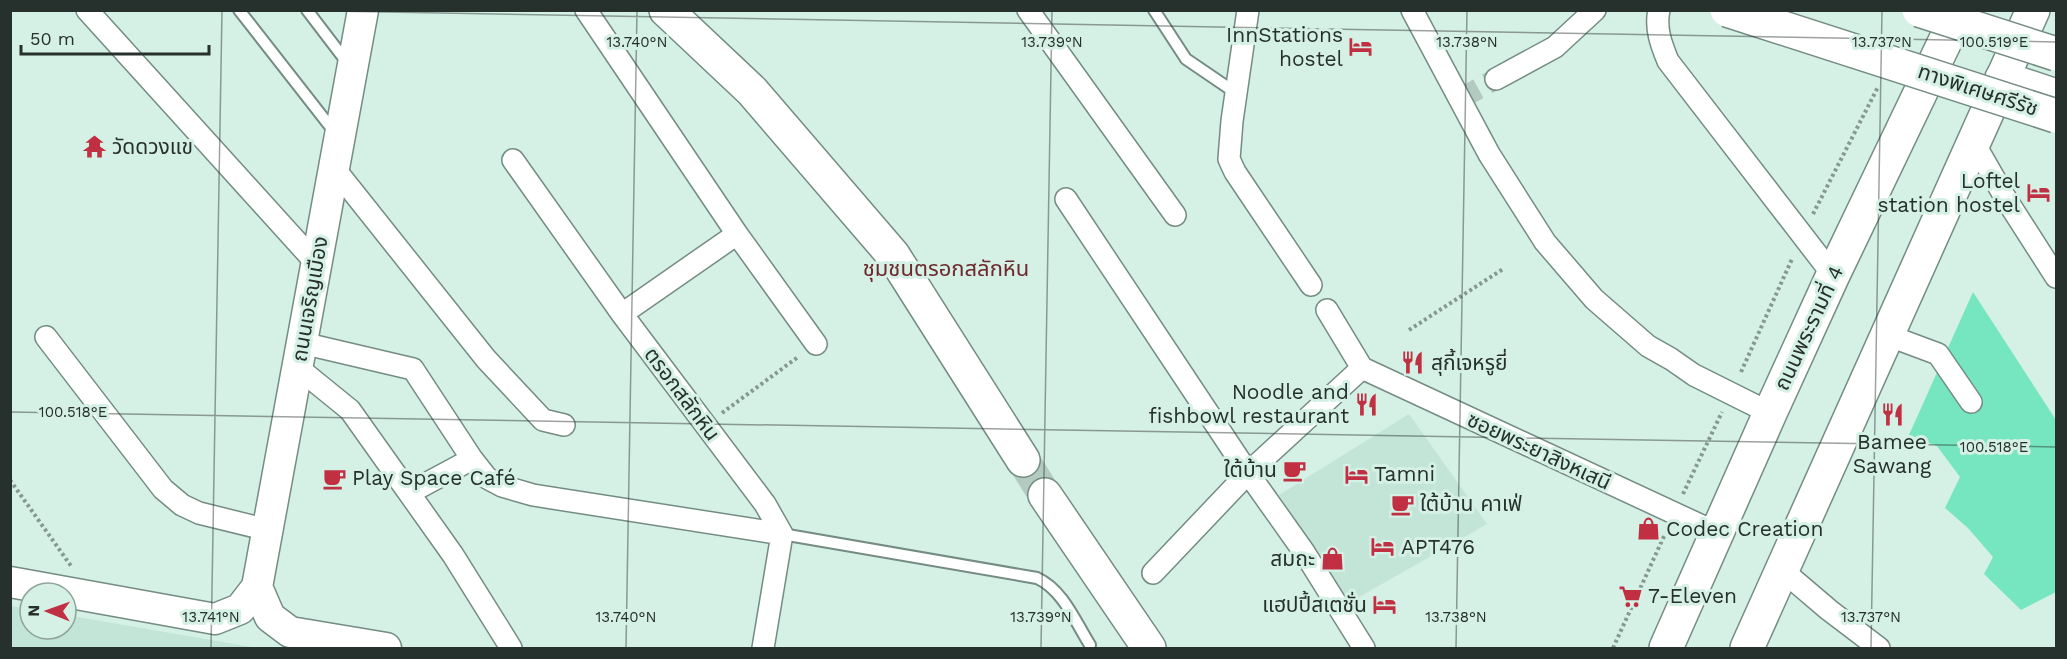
<svg xmlns="http://www.w3.org/2000/svg" width="2067" height="659" viewBox="0 0 2067 659" font-family="'Work Sans','Noto Sans Thai',sans-serif">
<rect width="100%" height="100%" fill="#d5f0e5"/>
<!-- built -->
<path fill="#c3e5d8" d="M1409 414 1487 524 1347 604 1279 495Z
M10 606 30 609V629H66V615L258 648H11Z"/>
<!-- green -->
<path fill="#76e6c0" d="M1973 292 2056 420V592L2021 610 1984 574 1993 557 1968 528 1945 508 1960 477 1937 446 1909 435Z"/>
<g fill="none" stroke-linecap="round" stroke-linejoin="round">
<!-- street-tunnel -->
<path stroke="#b2cac0" stroke-width="21" stroke-dasharray="21 10" stroke-linecap="butt" d="M1460 99 1496 79"/>
<!-- highway-tunnel -->
<path stroke="#b2cac0" stroke-width="33" stroke-dasharray="33 16" stroke-linecap="butt" d="M1023 460 1045 495"/>
<defs>
<path id="lane" d="M239 10 336 134
M307 10 349 65
M1154 10 1186 59 1236 93
M782 534 1037 578C1063 590 1075 621 1090 645"/>
<path id="street" d="M87 10 317 264
M586 10 737 234 816 344
M1028 10 1175 215
M1248 10 1232 121 1229 159 1235 172 1311 285
M1412 10 1489 154 1545 242 1594 299 1648 346 1671 359 1694 375 1770 413
M1659 10C1655 28 1661 44 1668 61L1833 275
M1496 79 1555 47 1595 10
M1974 143 2006 199 2056 277
M513 160 622 314 765 504 782 534 763 648
M334 168 486 359 543 420 564 425
M1066 199 1248 473 1304 552 1364 648
M1327 310 1362 368 1717 533
M622 314 737 234
M1887 335 1938 354 1971 402
M46 337 163 489 182 505 199 513 268 530
M302 343 413 369 472 459 487 478 502 486 533 495 782 534
M297 367 350 410 453 555 511 648
M409 493 472 459
M1782 570 1829 610 1879 648
M1153 573 1248 473 1362 368"/>
<path id="secondary" d="M10 582 215 619 240 609 257 587 363 10
M257 587 270 617 290 632 386 648"/>
<path id="primary" d="M1666 648 1770 413 1833 275 1960 10
M1747 648 2033 10"/>
<path id="highway" d="M666 10 752 91 893 255 1023 460
M2002 78 2056 96
M1045 495 1149 648"/>
</defs>
<!-- lane casing -->
<use href="#lane" stroke="#748c83" stroke-width="14"/>
<!-- street casing -->
<use href="#street" stroke="#748c83" stroke-width="24"/>
<!-- secondary casing -->
<use href="#secondary" stroke="#748c83" stroke-width="33"/>
<!-- primary casing -->
<use href="#primary" stroke="#748c83" stroke-width="36"/>
<!-- highway casing -->
<use href="#highway" stroke="#748c83" stroke-width="36"/>
<!-- path -->
<path stroke="#869991" stroke-width="4" stroke-dasharray="3 3" stroke-linecap="butt" d="M1813 214 1878 87
M1409 330 1503 269
M1741 372 1792 259
M722 413 798 357
M10 480 71 566
M1683 494 1722 412
M1613 648 1665 534"/>
<!-- lane -->
<use href="#lane" stroke="#fff" stroke-width="10"/>
<!-- street -->
<use href="#street" stroke="#fff" stroke-width="21"/>
<!-- secondary -->
<use href="#secondary" stroke="#fff" stroke-width="30"/>
<!-- primary -->
<use href="#primary" stroke="#fff" stroke-width="33"/>
<!-- highway -->
<use href="#highway" stroke="#fff" stroke-width="33"/>
<defs>
<path id="highway-bridge" d="M1727 10 2056 116
M1919 10 2056 54"/>
</defs>
<!-- highway-bridge casing -->
<use href="#highway-bridge" stroke="#748c83" stroke-width="36" stroke-linecap="butt"/>
<!-- highway-bridge -->
<use href="#highway-bridge" stroke="#fff" stroke-width="33"/>
</g>
<!-- ticks -->
<path fill="none" stroke="#26302c" stroke-width="1.5" stroke-opacity="0.45" d="M274 10 2056 42M10 412 2056 447M211 648 222 10M626 648 637 10M1041 648 1052 10M1456 648 1467 10M1871 648 1882 10"/>
<!-- icons -->
<defs>
<symbol id="hotel-bare" viewBox="-9 -9 18 18"><path d="M-6-4.5h1.5V1H6V5H4.5V3h-9V5H-6ZM-4 0a1.8 1.8 0 1 1 3.6 0ZM.5 0V-2.5h3Q6-2.5 6 0Z" fill="#c03042" stroke="#d5f0e5" stroke-width="2.5" paint-order="stroke"/></symbol>
<symbol id="temple-bare" viewBox="-9 -9 18 18"><path d="M0-6L5-2H3V0L6.5 2.5H4V6H1.5V3h-3V6H-4V2.5H-6.5L-3 0V-2H-5Z" fill="#c03042" stroke="#d5f0e5" stroke-width="2.5" paint-order="stroke"/></symbol>
<symbol id="restaurant-bare" viewBox="-9 -9 18 18"><path d="M-5-6h1v4h1v-4h1v4h1v-4h1v5L-1.5 .5V6h-2V.5L-5-1ZM5-6V6H3V1.5H1.5Q1.5-4 5-6Z" fill="#c03042" stroke="#d5f0e5" stroke-width="2.5" paint-order="stroke"/></symbol>
<symbol id="cafe-bare" viewBox="-9 -9 18 18"><path d="M-5.5-4.5H6V0H3Q3 3.5 0 3.5H-2.5Q-5.5 3.5-5.5 0ZM3-3.2v2h1.7v-2ZM-6 4.5H4V6H-6Z" fill="#c03042" stroke="#d5f0e5" stroke-width="2.5" paint-order="stroke"/></symbol>
<symbol id="shop-bare" viewBox="-9 -9 18 18"><path d="M-5-2.5h2.3a2.7 3.5 0 0 1 5.4 0H5L5.5 6h-11ZM-1.5-2.5h3a1.5 2.3 0 0 0-3 0Z" fill="#c03042" stroke="#d5f0e5" stroke-width="2.5" paint-order="stroke"/></symbol>
<symbol id="supermarket-bare" viewBox="-9 -9 18 18"><path d="M-6-5.5h2.5l.6 2H6L4.5 2H-2.5L-4.4-4H-6ZM-1.5 3.2a1.3 1.3 0 1 0 .1 0ZM3 3.2a1.3 1.3 0 1 0 .1 0Z" fill="#c03042" stroke="#d5f0e5" stroke-width="2.5" paint-order="stroke"/></symbol>
</defs>
<g fill-rule="evenodd">
<use href="#hotel-bare" x="1344" y="30" width="33" height="33"/>
<use href="#temple-bare" x="78" y="130" width="33" height="33"/>
<use href="#hotel-bare" x="2022" y="176" width="33" height="33"/>
<use href="#restaurant-bare" x="1396" y="346" width="33" height="33"/>
<use href="#restaurant-bare" x="1350" y="388" width="33" height="33"/>
<use href="#restaurant-bare" x="1876" y="398" width="33" height="33"/>
<use href="#cafe-bare" x="1278" y="454" width="33" height="33"/>
<use href="#hotel-bare" x="1340" y="458" width="33" height="33"/>
<use href="#cafe-bare" x="318" y="462" width="33" height="33"/>
<use href="#cafe-bare" x="1386" y="488" width="33" height="33"/>
<use href="#shop-bare" x="1632" y="512" width="33" height="33"/>
<use href="#hotel-bare" x="1366" y="530" width="33" height="33"/>
<use href="#shop-bare" x="1316" y="542" width="33" height="33"/>
<use href="#supermarket-bare" x="1614" y="580" width="33" height="33"/>
<use href="#hotel-bare" x="1368" y="588" width="33" height="33"/>
</g>
<g text-anchor="middle" stroke-width="6" stroke-linejoin="round" paint-order="stroke">
<!-- poi labels -->
<g font-size="21" fill="#26302c" stroke="#d5f0e5" text-anchor="start">
<text x="1343" y="42" text-anchor="end">InnStations<tspan x="1343" dy="24">hostel</tspan></text>
<text x="112" y="154">วัดดวงแข</text>
<text x="2020" y="188" text-anchor="end">Loftel<tspan x="2020" dy="24">station hostel</tspan></text>
<text x="1431" y="370">สุกี้เจหรูยี่</text>
<text x="1349" y="399" text-anchor="end">Noodle and<tspan x="1349" dy="24">fishbowl restaurant</tspan></text>
<text x="1892" y="449" text-anchor="middle">Bamee<tspan x="1892" dy="24">Sawang</tspan></text>
<text x="1277" y="477" text-anchor="end">ใต้บ้าน</text>
<text x="1374" y="481">Tamni</text>
<text x="352" y="485">Play Space Café</text>
<text x="1420" y="511">ใต้บ้าน คาเฟ่</text>
<text x="1666" y="536">Codec Creation</text>
<text x="1401" y="554">APT476</text>
<text x="1315" y="566" text-anchor="end">สมถะ</text>
<text x="1648" y="603">7-Eleven</text>
<text x="1367" y="612" text-anchor="end">แฮปปี้สเตชั่น</text>
</g>
<!-- street labels -->
<g font-size="21" fill="#26302c" stroke="#d5f0e5">
<text transform="translate(1978 90) rotate(18)" y="7">ทางพิเศษศรีรัช</text>
<text transform="translate(310 299) rotate(-80)" y="7">ถนนเจริญเมือง</text>
<text transform="translate(1809 328) rotate(-65)" y="7">ถนนพระรามที่ 4</text>
<text transform="translate(682 394) rotate(53)" y="7">ตรอกสลักหิน</text>
<text transform="translate(1539 451) rotate(25)" y="7">ซอยพระยาสิงหเสนี</text>
</g>
<!-- neighbourhood labels -->
<g font-size="22" fill="#6f292e" stroke="#d5f0e5">
<text x="946" y="276">ชุมชนตรอกสลักหิน</text>
</g>
</g>
<g font-size="15" text-anchor="middle" fill="#26302c" stroke="#d5f0e5" stroke-width="6" stroke-linejoin="round" paint-order="stroke">
<text x="1994" y="47">100.519°E</text>
<text x="637" y="47">13.740°N</text>
<text x="1052" y="47">13.739°N</text>
<text x="1467" y="47">13.738°N</text>
<text x="1882" y="47">13.737°N</text>
<text x="73" y="417">100.518°E</text>
<text x="1994" y="452">100.518°E</text>
<text x="211" y="622">13.741°N</text>
<text x="626" y="622">13.740°N</text>
<text x="1041" y="622">13.739°N</text>
<text x="1456" y="622">13.738°N</text>
<text x="1871" y="622">13.737°N</text>
</g>
<!-- border -->
<rect width="2067" height="659" fill="none" stroke="#26302c" stroke-width="24"/>
<!-- north arrow -->
<g transform="translate(48 611) rotate(271)"><circle r="28" fill="#d5f0e5" stroke="#8fa39b" stroke-width="1.5"/>
<path d="M0-4.5L10 22L0 15L-10 22Z" fill="#c03042"/>
<text y="-9" font-size="16" font-weight="bold" text-anchor="middle" fill="#26302c">N</text>
</g>
<!-- scale -->
<path d="M21 45v9h188v-9" fill="none" stroke="#26302c" stroke-width="3"/>
<text x="30" y="45" font-size="18" fill="#26302c" stroke="#d5f0e5" stroke-width="4.5" paint-order="stroke">50 m</text>
</svg>
